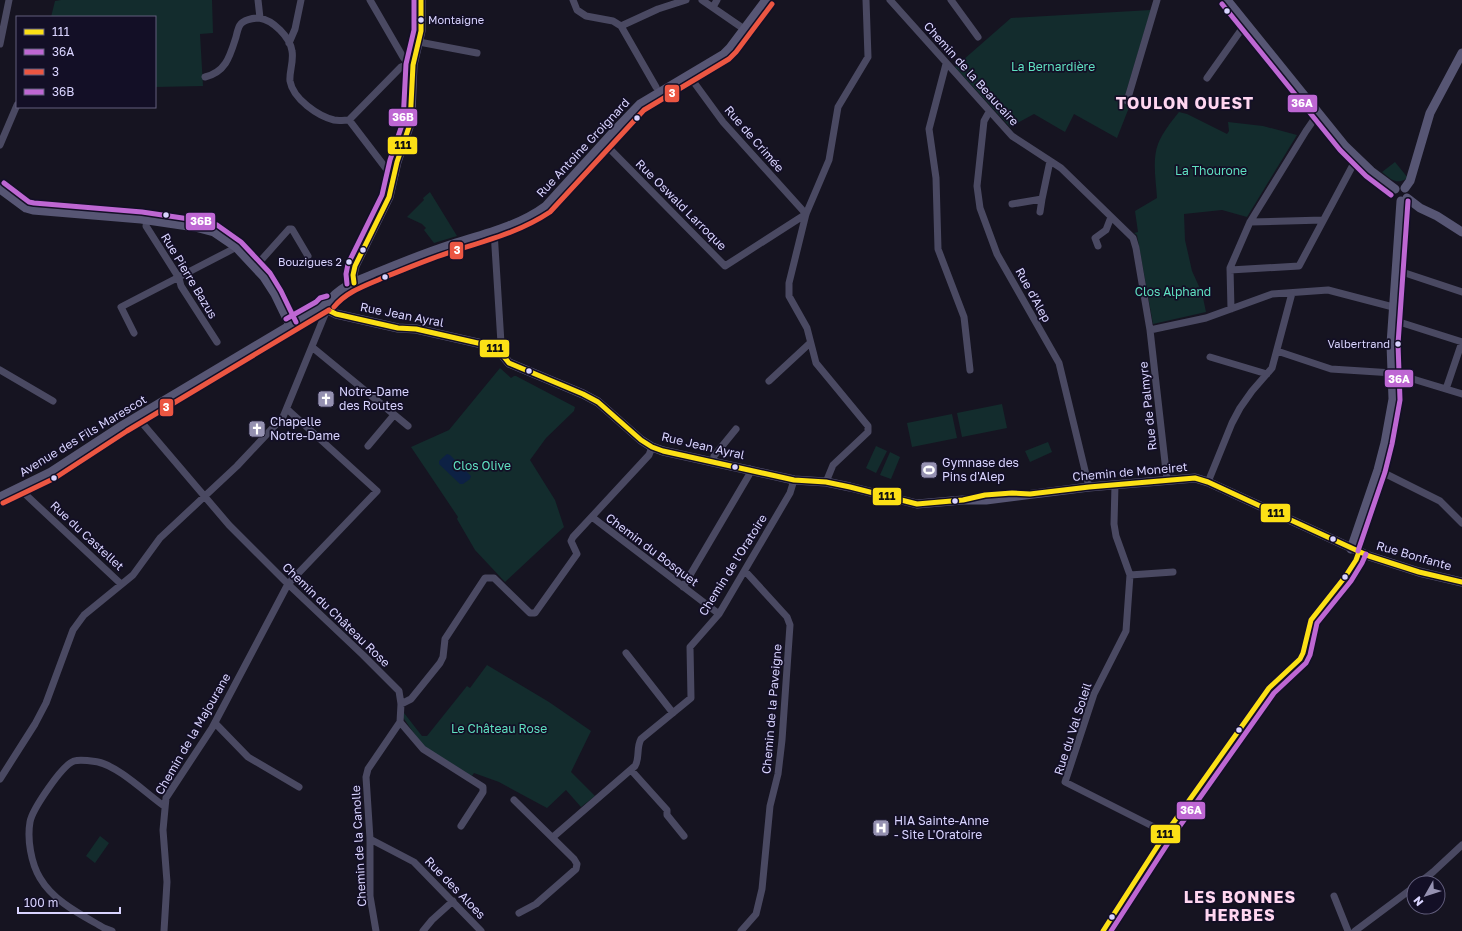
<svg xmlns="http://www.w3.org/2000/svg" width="1462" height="931" viewBox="0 0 1462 931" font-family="'Golos Text',sans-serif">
<rect width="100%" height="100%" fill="#161421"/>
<!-- green -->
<path fill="#132c2d" d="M61 0H212L213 33 200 34 203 86 155 87V17H51L55 1Z
M1151 10 1123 102 1130 105 1117 138 1074 114 1065 132 1034 114 1010 127 955 67 1011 18Z
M1179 112 1187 114 1227 134 1229 131 1228 122 1263 126 1297 135 1247 217 1222 210 1184 214 1185 240 1192 271 1202 293 1206 312 1153 324 1137 235 1134 233 1138 232 1135 211 1157 198C1156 181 1152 160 1158 144 1163 132 1171 122 1179 112Z
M1395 162 1408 178C1396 185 1392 180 1382 172Z
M430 192 457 236 434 243 424 230 426 228 422 224 407 217 424 200 423 198Z
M500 368 511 378 514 376H516L575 407 574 411 546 438 530 460 555 500 564 527 505 582 475 550 457 519 458 517 411 447 449 430Z
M1002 404 1007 428 962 437 957 413Z
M952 414 957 438 912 447 907 423Z
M1048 442 1052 452 1030 462 1025 451Z
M876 446 887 451 876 473 866 468Z
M890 452 900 457 891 479 880 475Z
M487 665 549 702 591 731 571 772 595 796 581 807 566 790 547 808 499 782 474 773 472 776 423 746 402 716 404 713 422 736H427L467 686 470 688Z
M100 836 109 843 95 863 86 856Z"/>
<!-- water -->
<path fill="#0d2144" d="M447 454 450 455 471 476 470 479 463 484H460L439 464V461Z"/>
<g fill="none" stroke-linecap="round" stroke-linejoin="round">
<!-- street -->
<path stroke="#4a4962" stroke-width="7" d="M258 0 260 18
M370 0 403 57 407 62 413 65
M573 0 577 10 586 16 613 21 621 26 656 87
M702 0 744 29
M890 0 1012 136 1061 168 1133 238 1136 248 1150 330 1167 480
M951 0 978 37
M713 7 717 0
M621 26 658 9 686 0
M419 42 477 53
M289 43 295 29 301 0
M0 44 9 0
M946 64 929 129 936 178 938 249 964 317 970 370
M205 77C226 72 230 56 236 37 237 33 238 28 240 25 243 20 253 18 259 18 273 20 290 37 292 51 294 61 289 72 290 81 293 99 318 116 334 120 339 121 345 120 349 120
M1207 78 1246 23
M1127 101 1157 0
M989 112 984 121 977 186 980 208 997 254 1059 363 1089 487
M349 120 401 67 406 65H413
M349 120 388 171 395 174
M604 143 725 266 806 214 723 122 693 81 690 75
M0 145 17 105
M1012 204 1042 199 1050 161
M1040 212 1042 199
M147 219 146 226 179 278 181 286 217 342
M1250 222 1323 220
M494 231 501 343 498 350
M1098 246 1095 238 1106 230 1111 217
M255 267 289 229H292L308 256
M1230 270 1299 266 1354 163 1358 159
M1396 270 1462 292
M1231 309 1230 268 1250 222 1306 131 1315 118 1319 115
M1393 320 1462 342
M1150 330 1206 318 1272 294 1328 290 1393 307
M134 333 121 307 233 249 236 247
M312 347 408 426
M1277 351 1331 369 1393 373 1462 394
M1210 357 1267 374
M0 370 53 401
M769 381 810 343
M1446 389 1462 342
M137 417 229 525 288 584 363 655 399 691 401 704 400 722 423 749 483 787V792L461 826
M368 446 394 415
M713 462 714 456 736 429
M1378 470 1440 501 1462 523
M826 482 833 465 868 432V426L816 363 807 328 789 296V283L806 214 829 160 838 107 868 57 866 0
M1208 482 1232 423 1240 408 1252 391 1272 368 1292 293
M1115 485 1114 524 1116 536 1130 575 1126 631 1094 694 1065 782 1166 833
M21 488 24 493 121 584
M592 517 719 614
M1130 575 1173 572
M683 587 749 475 750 469
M626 653 673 713
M401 704 411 699 440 663 443 657 445 639 485 578H494L530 613H535L577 554 571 541 573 537 649 455 652 447
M215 723 248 757 299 787
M631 770 667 810V815L684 836
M0 779 35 724 46 703 73 630 84 615 133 575 160 538 237 466 283 417 326 312
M514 800 574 859 577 864 576 869 536 904 519 913
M553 837 635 766C640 758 636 748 641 739L691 698 690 647 719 614 790 493 794 480
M370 839 414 862 481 931
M1419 883 1433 872 1462 845
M1334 896 1348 931
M112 931 104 928C82 915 54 902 40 878 31 863 27 839 30 822 32 810 62 765 74 761 81 759 91 761 98 762 118 766 147 794 164 806
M164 931 167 882 163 830 166 798 212 728 288 584 377 491 287 409
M376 931 370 896V839L366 777 368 769 400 722
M423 931 432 920 453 901
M741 931 756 914 762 889 770 806 778 774 782 740 790 625 787 617 745 571
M1103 931 1135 883 1166 833 1269 688 1300 659 1303 653 1311 620 1345 577 1356 560 1359 552
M1355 931 1414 887"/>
<!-- secondary -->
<path stroke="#575674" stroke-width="9" d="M1227 0 1345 146 1371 171 1395 189
M1405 188 1410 181 1430 113 1462 53
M0 189 26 208 33 210 141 219 195 227 214 232 236 247 264 277 275 294 290 325
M1407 198 1420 208 1437 216 1462 232
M354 283 353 275 355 266 389 197 397 162 410 124 411 114 413 65 421 31V0
M328 303C339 286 360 280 379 272 403 262 428 252 453 244 485 234 519 226 546 206L616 129 640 104 724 54 730 48 766 0
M330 311 336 314 398 328 416 329 491 346 500 352 509 363 583 394 598 402 641 440 652 447 663 451 794 480 826 482 850 487 917 504 963 500H986L1089 487 1195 478 1208 482 1369 556 1419 572 1462 582
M0 497 51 472 123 425 321 307 323 304 328 303
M1351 549 1378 470 1385 443 1393 399 1391 344 1401 201"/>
<defs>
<path id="bus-1" d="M354 283 353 275 355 266 389 197 397 162 410 124 413 65 421 31V0
M330 311 336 314 398 328 416 329 491 346 500 352 509 363 583 394 598 402 641 440 652 447 663 451 794 480 826 482 850 487 917 504 963 500 985 495 1012 493 1030 494 1089 487 1195 478 1208 482 1369 556 1419 572 1462 582
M1103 931 1166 833 1269 688 1300 659 1303 653 1311 620 1345 577 1356 560 1359 552"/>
<path id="bus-2" d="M1222 4 1340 150 1366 176 1391 195
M1358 551 1385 472 1392 444 1400 400 1398 344 1408 201
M1111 931 1172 837 1274 693 1306 663 1310 655 1317 623 1351 581 1362 563 1366 554"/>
<path id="bus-3" d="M334 307C347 291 367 285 385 277 408 268 431 258 454 251 488 240 520 232 550 212L644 110 729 59 736 52 772 4
M3 503 55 478 127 431 329 310"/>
<path id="bus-4" d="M4 183 29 202 34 203 142 212 196 220 217 225 241 242 270 273 281 291 296 322
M347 284 346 274 348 264 382 195 390 160 403 122 406 64 414 30V0
M286 319 316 302 320 298 327 296"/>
</defs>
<!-- bus-1 casing -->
<use href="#bus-1" stroke="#130f26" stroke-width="8"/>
<!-- bus-2 casing -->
<use href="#bus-2" stroke="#130f26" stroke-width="8"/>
<!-- bus-3 casing -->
<use href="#bus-3" stroke="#130f26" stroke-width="8"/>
<!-- bus-4 casing -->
<use href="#bus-4" stroke="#130f26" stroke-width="8"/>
<!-- bus-1 -->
<use href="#bus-1" stroke="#fce016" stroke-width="5"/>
<!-- bus-2 -->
<use href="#bus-2" stroke="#be67d3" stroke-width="5"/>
<!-- bus-3 -->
<use href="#bus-3" stroke="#ec5642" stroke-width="5"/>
<!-- bus-4 -->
<use href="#bus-4" stroke="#be67d3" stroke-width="5"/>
</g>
<!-- icons -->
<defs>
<symbol id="church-square" viewBox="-11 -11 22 22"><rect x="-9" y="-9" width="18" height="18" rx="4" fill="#9591b1" stroke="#130f26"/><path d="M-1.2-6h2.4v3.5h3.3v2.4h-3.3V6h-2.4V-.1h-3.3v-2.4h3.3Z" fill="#fff"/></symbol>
<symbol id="stadium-square" viewBox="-11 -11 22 22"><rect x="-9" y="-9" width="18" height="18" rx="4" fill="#9591b1" stroke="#130f26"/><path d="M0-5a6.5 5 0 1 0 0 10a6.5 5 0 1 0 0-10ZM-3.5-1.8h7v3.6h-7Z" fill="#fff"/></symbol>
<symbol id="hospital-square" viewBox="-11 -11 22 22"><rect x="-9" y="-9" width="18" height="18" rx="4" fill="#9591b1" stroke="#130f26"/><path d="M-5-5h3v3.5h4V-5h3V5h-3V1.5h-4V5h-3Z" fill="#fff"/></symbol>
</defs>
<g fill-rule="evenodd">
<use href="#church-square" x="316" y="389" width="20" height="20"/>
<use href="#church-square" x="247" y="419" width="20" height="20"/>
<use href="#stadium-square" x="919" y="460" width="20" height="20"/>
<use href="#hospital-square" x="871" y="818" width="20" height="20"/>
</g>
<!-- markers -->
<g fill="#d9d4ff" stroke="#130f26" stroke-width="1.5">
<circle cx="1227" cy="11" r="3.5"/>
<circle cx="421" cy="20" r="3.5"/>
<circle cx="637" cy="118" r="3.5"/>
<circle cx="166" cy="215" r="3.5"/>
<circle cx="363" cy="250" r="3.5"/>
<circle cx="349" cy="262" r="3.5"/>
<circle cx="385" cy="277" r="3.5"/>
<circle cx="1398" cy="344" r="3.5"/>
<circle cx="529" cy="371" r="3.5"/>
<circle cx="735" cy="467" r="3.5"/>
<circle cx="54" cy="478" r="3.5"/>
<circle cx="955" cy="501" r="3.5"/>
<circle cx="1333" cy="539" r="3.5"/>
<circle cx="1345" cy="577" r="3.5"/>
<circle cx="1239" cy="730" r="3.5"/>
<circle cx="1112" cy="917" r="3.5"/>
</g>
<g text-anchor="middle" stroke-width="3.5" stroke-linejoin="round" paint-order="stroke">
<!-- bus labels -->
<g font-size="11" fill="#d9d4ff" stroke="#130f26" text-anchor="end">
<text x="428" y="24" text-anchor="start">Montaigne</text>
<text x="342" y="266">Bouzigues 2</text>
<text x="1390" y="348">Valbertrand</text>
</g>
<!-- park labels -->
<g font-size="12" fill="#5fe0c0" stroke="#130f26">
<text x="1053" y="71">La Bernardière</text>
<text x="1211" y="175">La Thourone</text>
<text x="1173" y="296">Clos Alphand</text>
<text x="482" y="470">Clos Olive</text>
<text x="499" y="733">Le Château Rose</text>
</g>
<!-- street labels -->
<g font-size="12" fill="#d9d4ff" stroke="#130f26">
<text transform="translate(971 74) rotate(48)" y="4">Chemin de la Beaucaire</text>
<text transform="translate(754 139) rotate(49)" y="4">Rue de Crimée</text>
<text transform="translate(583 148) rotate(-47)" y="4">Rue Antoine Groignard</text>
<text transform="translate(681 205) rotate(45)" y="4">Rue Oswald Larroque</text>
<text transform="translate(189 276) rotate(59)" y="4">Rue Pierre Bazus</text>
<text transform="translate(1033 295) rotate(61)" y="4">Rue d'Alep</text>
<text transform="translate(402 315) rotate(11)" y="4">Rue Jean Ayral</text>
<text transform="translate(1148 406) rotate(-96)" y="4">Rue de Palmyre</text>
<text transform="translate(83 436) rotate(-31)" y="4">Avenue des Fils Marescot</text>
<text transform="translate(703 446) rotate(13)" y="4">Rue Jean Ayral</text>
<text transform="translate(1130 472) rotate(-5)" y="4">Chemin de Moneiret</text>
<text transform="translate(87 536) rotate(43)" y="4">Rue du Castellet</text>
<text transform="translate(652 550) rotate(37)" y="4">Chemin du Bosquet</text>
<text transform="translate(1414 556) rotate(16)" y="4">Rue Bonfante</text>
<text transform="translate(733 565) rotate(-58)" y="4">Chemin de l'Oratoire</text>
<text transform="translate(336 615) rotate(44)" y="4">Chemin du Château Rose</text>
<text transform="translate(772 709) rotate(-85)" y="4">Chemin de la Paveigne</text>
<text transform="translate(1073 729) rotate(-72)" y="4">Rue du Val Soleil</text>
<text transform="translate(193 734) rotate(-60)" y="4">Chemin de la Majourane</text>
<text transform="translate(359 846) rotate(-93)" y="4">Chemin de la Canolle</text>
<text transform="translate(455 888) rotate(46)" y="4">Rue des Aloes</text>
</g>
<!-- poi labels -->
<g font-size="12" fill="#d9d4ff" stroke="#130f26" text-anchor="start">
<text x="339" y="396">Notre-Dame<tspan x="339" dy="14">des Routes</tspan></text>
<text x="270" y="426">Chapelle<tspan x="270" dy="14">Notre-Dame</tspan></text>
<text x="942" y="467">Gymnase des<tspan x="942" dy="14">Pins d'Alep</tspan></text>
<text x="894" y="825">HIA Sainte-Anne<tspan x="894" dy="14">- Site L'Oratoire</tspan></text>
</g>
<!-- district labels -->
<g font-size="16" font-weight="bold" letter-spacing="1" fill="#ffd6f0" stroke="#130f26">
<text x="1185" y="109">TOULON OUEST</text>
<text x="1240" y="903">LES BONNES<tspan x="1240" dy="18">HERBES</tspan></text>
</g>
</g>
<g stroke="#130f26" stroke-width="1.5">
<rect x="664" y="84" width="16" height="19" rx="4" fill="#ec5642"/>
<rect x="1287" y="94" width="31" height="19" rx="4" fill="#be67d3"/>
<rect x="388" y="108" width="30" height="19" rx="4" fill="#be67d3"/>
<rect x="387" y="136" width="31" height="19" rx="4" fill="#fce016"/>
<rect x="185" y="212" width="31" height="19" rx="4" fill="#be67d3"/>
<rect x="449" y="241" width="15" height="19" rx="4" fill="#ec5642"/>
<rect x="479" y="339" width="31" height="19" rx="4" fill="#fce016"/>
<rect x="1384" y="369" width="30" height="19" rx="4" fill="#be67d3"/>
<rect x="159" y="398" width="15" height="19" rx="4" fill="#ec5642"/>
<rect x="872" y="487" width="30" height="19" rx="4" fill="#fce016"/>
<rect x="1260" y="503" width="31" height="20" rx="4" fill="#fce016"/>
<rect x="1176" y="801" width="30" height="19" rx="4" fill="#be67d3"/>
<rect x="1150" y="824" width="31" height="20" rx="4" fill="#fce016"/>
</g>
<g font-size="11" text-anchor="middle" font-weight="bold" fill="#fff">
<text x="672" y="97">3</text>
<text x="1302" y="107">36A</text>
<text x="403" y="121">36B</text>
<text x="201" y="225">36B</text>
<text x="457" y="254">3</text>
<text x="1399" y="383">36A</text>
<text x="166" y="411">3</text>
<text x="1191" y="814">36A</text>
</g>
<g font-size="11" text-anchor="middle" font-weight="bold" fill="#111">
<text x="403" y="149">111</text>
<text x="495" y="352">111</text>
<text x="887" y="500">111</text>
<text x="1276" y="517">111</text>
<text x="1165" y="838">111</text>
</g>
<!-- legend -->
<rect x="16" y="16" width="140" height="92" fill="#130f26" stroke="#625e7d"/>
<rect x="24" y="29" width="20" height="6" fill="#fce016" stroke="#625e7d"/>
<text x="52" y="36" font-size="12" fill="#d9d4ff">111</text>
<rect x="24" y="49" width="20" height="6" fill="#be67d3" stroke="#625e7d"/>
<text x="52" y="56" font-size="12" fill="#d9d4ff">36A</text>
<rect x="24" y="69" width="20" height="6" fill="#ec5642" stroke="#625e7d"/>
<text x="52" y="76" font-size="12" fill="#d9d4ff">3</text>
<rect x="24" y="89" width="20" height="6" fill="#be67d3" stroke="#625e7d"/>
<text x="52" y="96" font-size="12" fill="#d9d4ff">36B</text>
<!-- north arrow -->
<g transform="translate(1426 895) rotate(231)"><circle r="19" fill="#130f26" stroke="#625e7d"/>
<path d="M0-3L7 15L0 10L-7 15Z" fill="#9591b1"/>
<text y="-6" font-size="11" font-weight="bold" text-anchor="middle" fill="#d9d4ff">N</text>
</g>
<!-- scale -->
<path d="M18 907v6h102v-6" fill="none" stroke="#d9d4ff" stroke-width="2"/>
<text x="24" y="907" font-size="12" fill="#d9d4ff" stroke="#130f26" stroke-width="3" paint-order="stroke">100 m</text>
</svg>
